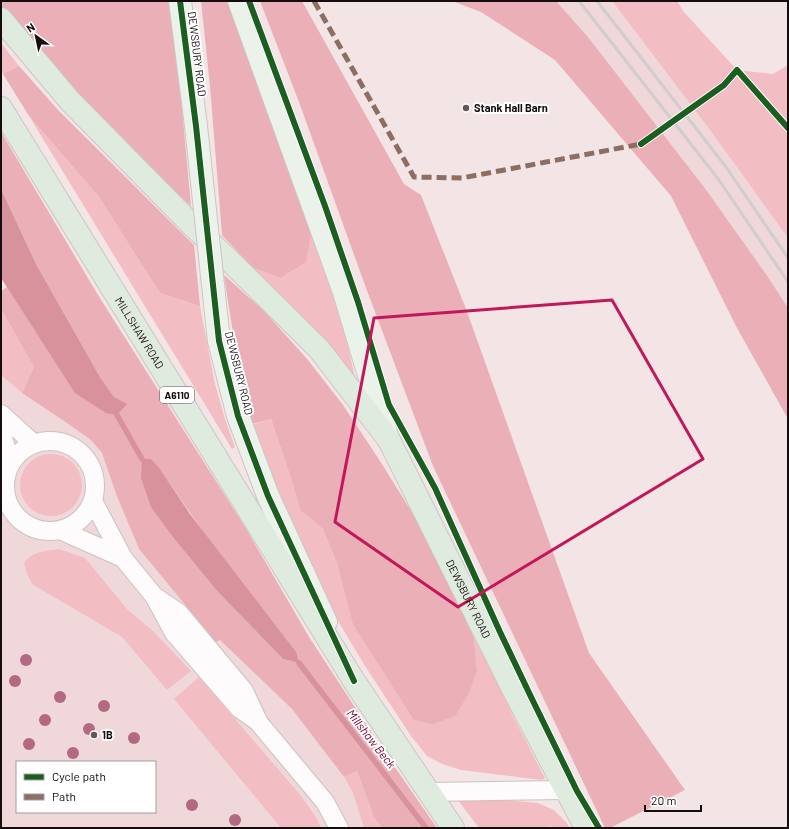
<svg xmlns="http://www.w3.org/2000/svg" width="789" height="829" viewBox="0 0 789 829" font-family="Barlow,sans-serif">
<rect width="100%" height="100%" fill="#f3e5e6"/>
<!-- built -->
<path fill="#f0d8da" fill-rule="evenodd" d="M556 1H612L707 126 788 238V308L768 277 707 191 588 37Z
M1 375 22 393 64 421 91 440 102 453 116 494 139 549 216 642 220 639 292 709 344 777 353 793 364 828H1ZM17 762H155V812H17Z"/>
<!-- green -->
<path fill="#f3bdc4" d="M612 1H677L684 12 737 70 773 74 788 65V238L707 126Z
M1 43 19 66 3 74 1 71Z
M29 116 99 197 160 293 200 306 215 384 225 419 235 447 232 449Z
M312 227 337 297 355 378 353 380 253 268 280 278Z
M1 309 34 367 22 393 1 375Z
M271 419 291 478 300 510 323 529 338 566 477 671 474 638 498 683 512 714 545 778 542 780 461 770 442 764 427 756 411 736 365 666 320 591 299 551 252 425Z
M20 485a31 31 0 1 1 62 0a31 31 0 1 1-62 0Z
M59 549 85 558 128 610 154 632 191 671 167 690 122 637 32 584 27 574 24 563C33 551 45 551 59 549Z
M199 677 302 797 317 819 321 828H281L174 699Z
M357 771 374 817 382 828H364L353 793 344 777Z
M454 795 538 803 554 810 566 822 570 828H552L551 826 547 828H479Z"/>
<!-- forest -->
<path fill="#eaafb7" fill-rule="evenodd" d="M1 1H172L191 206 123 143 28 40 1 7Z
M201 1H229L312 227 306 262 280 278 253 268 222 235 210 86Z
M260 1H302L404 184 421 195 466 309 589 653 685 790 610 828H605L433 466 366 288 299 102Z
M452 1H556L588 37 707 191 768 277 788 308V419L737 328 671 196 555 60 481 12Z
M19 66 59 111 194 245 200 306 160 293 99 197 29 116 3 74Z
M1 132 98 295 245 527 309 637 383 750 437 828H382L374 817 357 771 344 777 292 709 220 640 216 642 139 549 116 494 102 453 91 440 64 421 22 393 34 367 1 309V291L7 287 36 332 114 397 100 377 36 264 1 189ZM160 469C204 535 252 598 299 663L283 659 217 591 176 541Z
M224 275 264 311 308 360 343 405 380 461 415 517 445 575 474 638 477 671 468 695 455 716 433 724 414 720 353 624 338 566 323 529 300 510 291 478 271 419 252 424 240 378Z"/>
<!-- water -->
<path fill="#d8929c" d="M1 189 36 264 100 377 114 397 127 404 117 415 106 413 75 393 1 278Z
M142 459H151L160 469 190 514 296 652 299 663 283 659 217 591 176 541 151 507 141 478Z"/>
<g fill="none" stroke-linecap="round" stroke-linejoin="round">
<!-- stream -->
<path stroke="#d8929c" stroke-width="5.5" d="M117 415 142 459
M299 663 426 828"/>
<defs>
<path id="minor" d="M1 414 34 444
M1 432 11 463
M5 486a45 45 0 1 1 90 0a45 45 0 1 1-90 0Z
M93 501 123 558 154 596 174 633 240 709 257 721
M60 530 123 558
M154 596 179 613 244 691 259 723 325 802 339 828
M428 792 565 790"/>
<path id="major" d="M180 1 196 126
M239 1 344 292 388 439
M219 341 238 416 268 496 326 622"/>
<g id="highway">
<path id="s1" d="M1 19 70 101 192 225 230 261 319 349 389 440 512 687 586 828"/>
<path id="s2" d="M1 108 354 681 453 828"/>
</g>
</defs>
<!-- minor casing -->
<use href="#minor" stroke="#ccc1c2" stroke-width="20"/>
<!-- major casing -->
<use href="#major" stroke="#ccc5c6" stroke-width="24"/>
<!-- highway casing -->
<use href="#highway" stroke="#ccc5c6" stroke-width="24"/>
<!-- minor -->
<use href="#minor" stroke="#fdfbfb" stroke-width="18"/>
<!-- major -->
<use href="#major" stroke="#ebf2ea" stroke-width="22"/>
<!-- highway -->
<use href="#highway" stroke="#dfebde" stroke-width="22"/>
<!-- rail -->
<path stroke="#d1cccd" stroke-width="3" d="M579 1 719 180 788 282
M597 1 726 167 788 258"/>
<defs>
<path id="major-bridge" d="M196 126 219 341"/>
</defs>
<!-- major-bridge casing -->
<use href="#major-bridge" stroke="#ccc5c6" stroke-width="24" stroke-linecap="butt"/>
<!-- major-bridge -->
<use href="#major-bridge" stroke="#ebf2ea" stroke-width="22"/>
<!-- quiet -->
<path stroke="#8d6e63" stroke-width="5" stroke-dasharray="10 5" stroke-linecap="butt" d="M314 1 414 177 462 178 641 144"/>
<defs>
<path id="cycleway" d="M180 1 196 126 219 341 238 416 268 496 354 681
M249 1 325 206 358 302 389 405 435 488 500 632 532 699 577 791 599 828
M641 144 724 85 737 70 788 128"/>
</defs>
<!-- cycleway casing -->
<use href="#cycleway" stroke="#fff" stroke-width="8"/>
<!-- cycleway -->
<use href="#cycleway" stroke="#1b5e20" stroke-width="6"/>
</g>
<!-- trees -->
<g fill="#b26981">
<circle cx="26" cy="660" r="6"/>
<circle cx="15" cy="681" r="6"/>
<circle cx="60" cy="697" r="6"/>
<circle cx="104" cy="706" r="6"/>
<circle cx="45" cy="720" r="6"/>
<circle cx="89" cy="729" r="6"/>
<circle cx="134" cy="738" r="6"/>
<circle cx="29" cy="744" r="6"/>
<circle cx="73" cy="753" r="6"/>
<circle cx="192" cy="805" r="6"/>
<circle cx="235" cy="820" r="6"/>
</g>
<!-- marked area -->
<path fill="none" stroke="#c2185b" stroke-width="3" stroke-linejoin="round" d="M612 300 703 459 458 607 335 522 374 318Z"/>
<!-- markers -->
<g fill="#625859" stroke="#fff" stroke-width="1.5">
<circle cx="466" cy="108" r="4"/>
<circle cx="94" cy="735" r="4"/>
</g>
<g text-anchor="middle" stroke-width="4" stroke-linejoin="round" paint-order="stroke">
<!-- shield labels -->
<rect fill="#fff" stroke="#5a5556" stroke-width="1" x="160" y="387" width="34" height="16" rx="3"/>
<g font-size="10" font-weight="bold" fill="#140c0d">
<text x="177" y="399">A6110</text>
</g>
<!-- street labels -->
<g font-size="11" fill="#140c0d" stroke="#fff">
<text transform="translate(197 54) rotate(83)" y="4">DEWSBURY ROAD</text>
<text dy="4" stroke="none"><textPath href="#s2" startOffset="264">MILLSHAW ROAD</textPath></text>
<text transform="translate(239 373) rotate(76)" y="4">DEWSBURY ROAD</text>
<text dy="4" stroke="none"><textPath href="#s1" startOffset="751">DEWSBURY ROAD</textPath></text>
</g>
<!-- poi labels -->
<g font-size="11" font-weight="bold" fill="#140c0d" stroke="#fff" text-anchor="start">
<text x="474" y="112">Stank Hall Barn</text>
<text x="102" y="739">1B</text>
</g>
<!-- water labels -->
<g font-size="12" font-style="italic" fill="#7b002c" stroke="#fff">
<text transform="translate(371 739) rotate(52)" y="4">Millshaw Beck</text>
</g>
</g>
<!-- border -->
<rect width="789" height="829" fill="none" stroke="#140c0d" stroke-width="4"/>
<!-- legend -->
<rect x="16" y="761" width="140" height="52" fill="#ffffff" stroke="#a19e9e"/>
<rect x="24" y="774" width="20" height="6" fill="#1b5e20" stroke="#a19e9e"/>
<text x="52" y="781" font-size="12" fill="#140c0d">Cycle path</text>
<rect x="24" y="794" width="20" height="6" fill="#8d6e63" stroke="#a19e9e"/>
<text x="52" y="801" font-size="12" fill="#140c0d">Path</text>
<!-- north arrow -->
<g transform="translate(36 36) rotate(327)" stroke="#ffffff" stroke-width="3" paint-order="stroke">
<path d="M0-3L7 15L0 10L-7 15Z" fill="#140c0d"/>
<text y="-6" font-size="11" font-weight="bold" text-anchor="middle" fill="#140c0d">N</text>
</g>
<!-- scale -->
<path d="M645 805v6h56v-6" fill="none" stroke="#140c0d" stroke-width="2"/>
<text x="651" y="805" font-size="12" fill="#140c0d" stroke="#ffffff" stroke-width="3" paint-order="stroke">20 m</text>
</svg>
